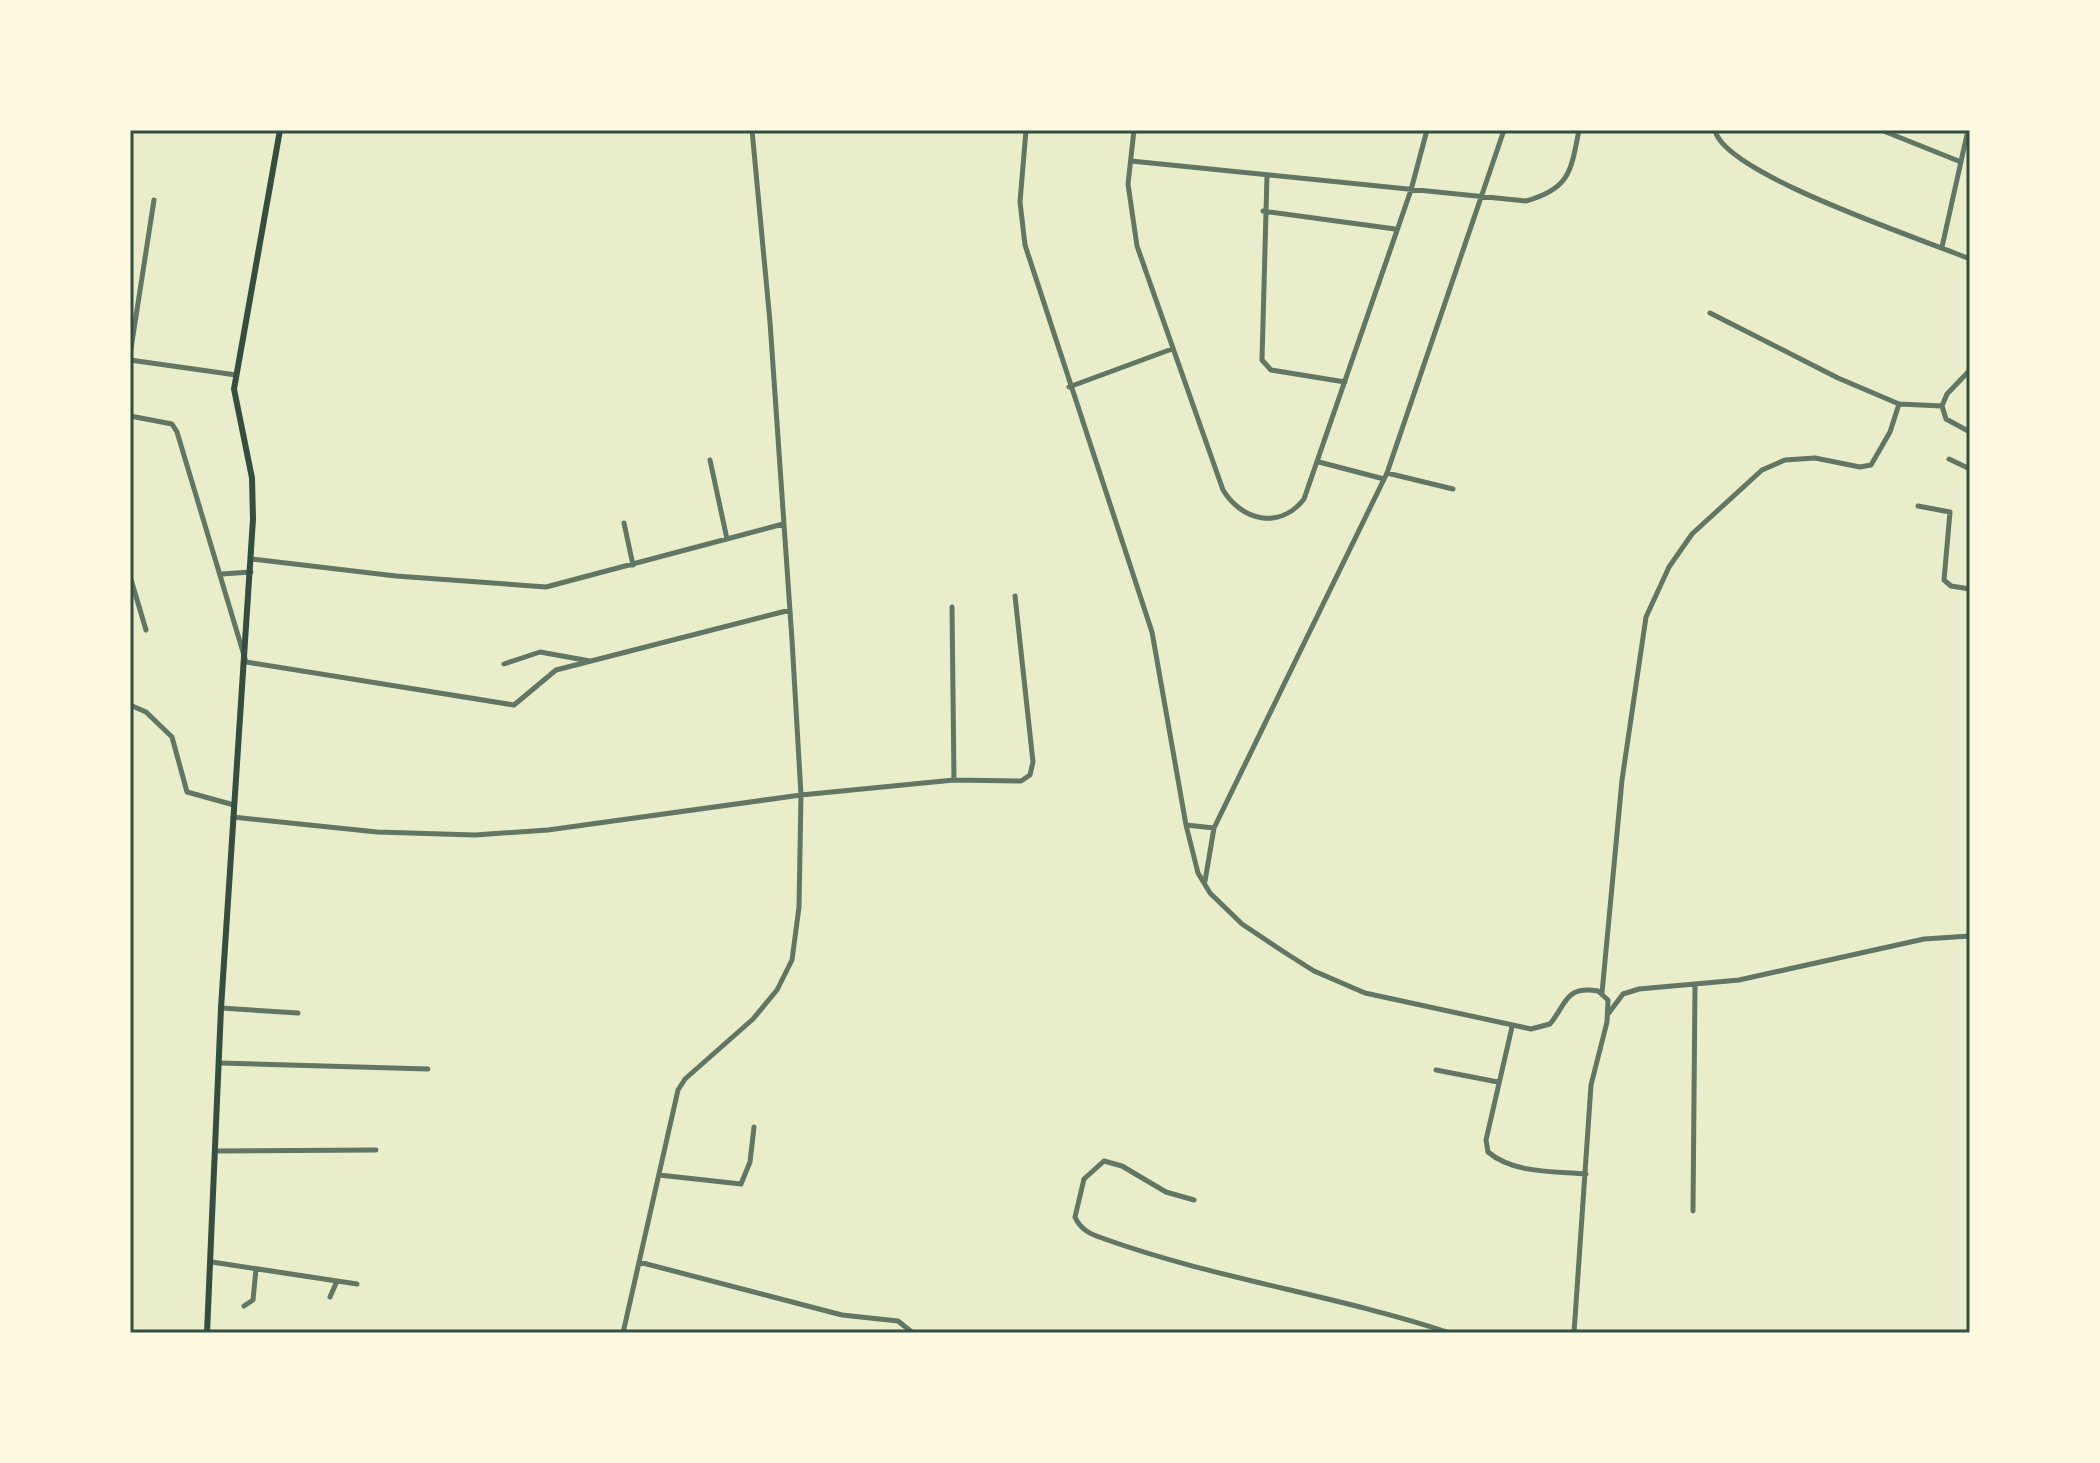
<svg xmlns="http://www.w3.org/2000/svg" width="2100" height="1463" viewBox="0 0 2100 1463" font-family="'Public Sans',sans-serif">
<rect width="100%" height="100%" fill="#e9edc9"/>
<g fill="none" stroke-linecap="round" stroke-linejoin="round">
<!-- minor -->
<path stroke="#617663" stroke-width="5" d="M1026 130 1020 202 1025 245 1152 632 1186 825 1198 873 1210 893 1242 924 1284 952 1314 971 1365 993 1531 1029 1550 1024C1566 1005 1565 985 1598 991L1608 1000 1607 1022 1591 1085 1574 1333
M1134 130 1128 184 1137 246 1223 490C1242 521 1280 530 1304 499L1411 190 1427 130
M1715 130C1723 174 1925 240 1970 259
M1881 130 1961 162
M1131 161 1526 201C1570 189 1571 171 1579 130
M1267 175 1262 360 1271 370 1345 382
M1263 211 1395 229
M1942 247 1968 130
M1710 313 1838 378 1899 404 1942 406 1947 394 1970 370
M130 355 154 200
M130 360 236 375
M1069 387 1172 349
M1942 406 1946 419 1970 432
M130 416 172 424 177 432 246 662 514 705 556 670 790 610
M1949 459 1970 469
M710 460 727 539
M1319 462 1384 479
M1387 473 1453 489
M1918 506 1950 512 1944 580 1951 586 1970 589
M624 523 633 565
M251 559 396 576 546 587 783 524
M222 574 251 572
M130 576 146 630
M952 607 954 780
M504 664 540 652 590 661
M130 705 146 712 172 737 187 792 234 805
M233 817 377 832 475 835 548 830 801 795 954 780 1021 781 1030 775 1033 762 1015 596
M1186 825 1214 828
M1205 881 1214 828 1387 473 1504 130
M1602 993 1622 780 1646 617 1669 567 1692 534 1762 470 1785 460 1815 458 1860 467 1871 465 1890 432 1899 404
M221 1008 298 1013
M1608 1014 1623 994 1639 989 1739 980 1924 939 1970 936
M1512 1027 1486 1140 1488 1152C1514 1174 1555 1171 1586 1174
M219 1063 428 1069
M1436 1070 1498 1082
M216 1151 376 1150
M659 1175 741 1184 750 1162 754 1127
M1194 1200 1166 1192 1122 1166 1104 1161 1084 1179 1075 1217C1080 1229 1090 1234 1102 1238 1215 1279 1336 1295 1450 1333
M1693 1211 1695 985
M212 1262 357 1284
M639 1262 842 1315 898 1321 913 1333
M330 1297 337 1281
M244 1306 253 1300 256 1269
M623 1333 678 1090 685 1079 753 1019 777 990 792 960 799 907 801 795 792 640 770 322 752 130"/>
<!-- secondary -->
<path stroke="#344e41" stroke-width="6" d="M207 1333 221 1008 253 519 252 478 234 389 280 130"/>
</g>
<!-- border -->
<rect width="2100" height="1463" fill="none" stroke="#fefae0" stroke-width="264"/>
<rect x="132" y="132" width="1836" height="1199" fill="none" stroke="#344e41" stroke-width="3"/>
</svg>
